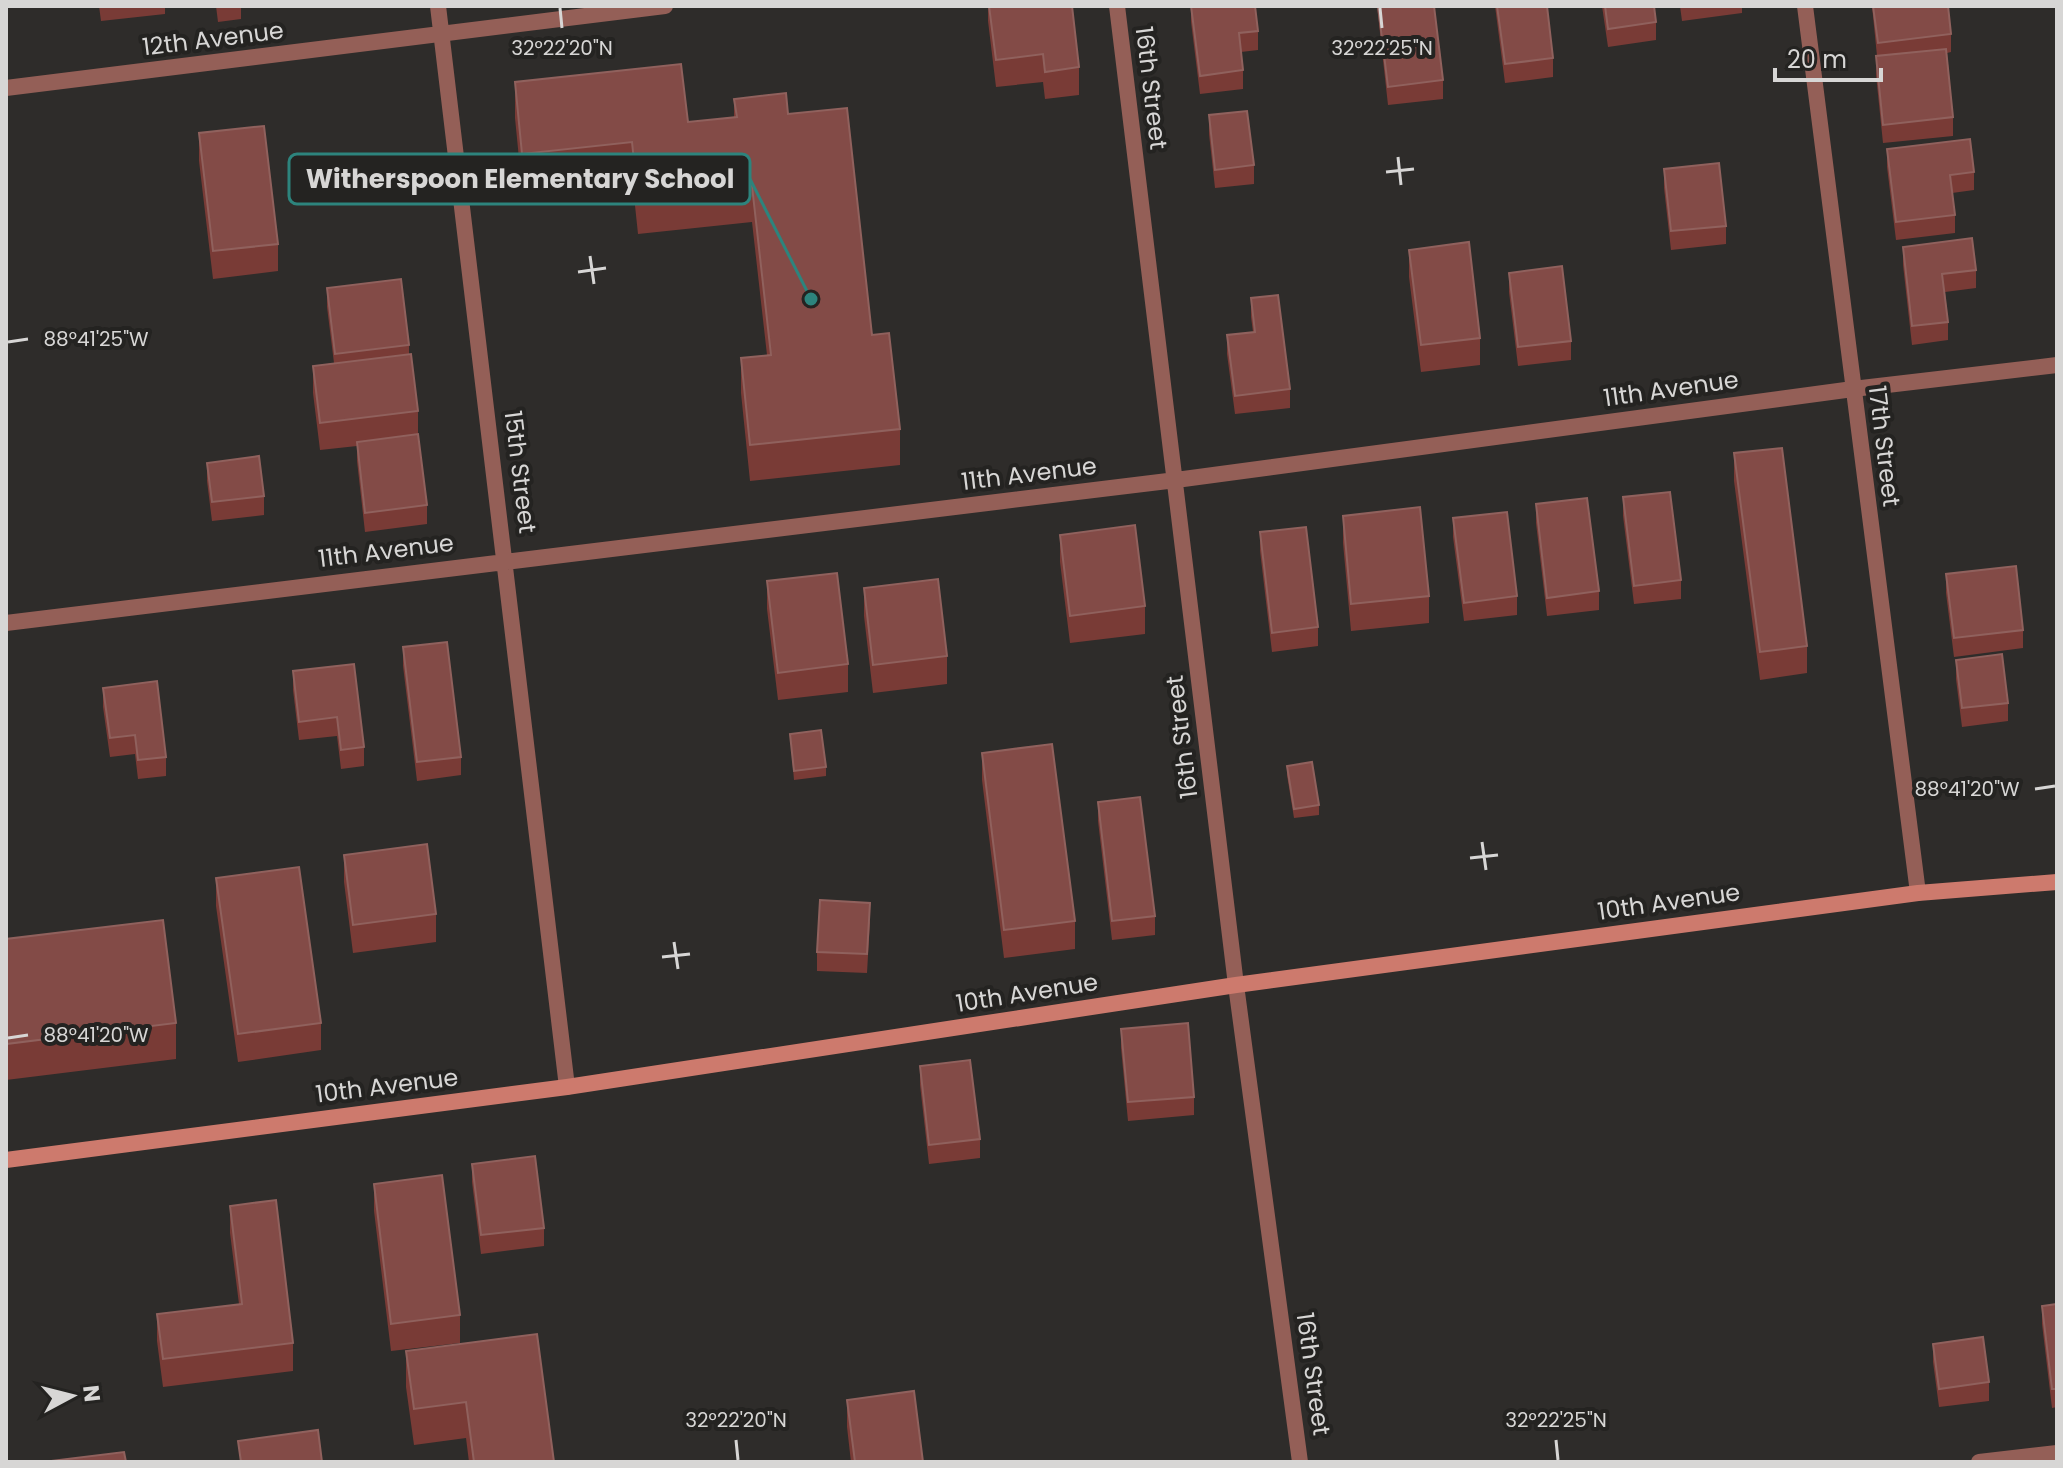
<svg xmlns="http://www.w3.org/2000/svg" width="2063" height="1468" viewBox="0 0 2063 1468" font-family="Poppins,sans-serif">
<rect width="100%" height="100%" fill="#2e2c2a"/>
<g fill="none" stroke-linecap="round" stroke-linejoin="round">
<!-- street -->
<path stroke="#945f57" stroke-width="16" d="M438 6 567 1087
M1117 6 1236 985 1300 1462
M1805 6 1918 893
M6 88 665 6
M6 623 1176 480 1853 389 2057 365
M1979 1462 2057 1453"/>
<!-- secondary -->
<path stroke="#cd7a6d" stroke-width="16" d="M6 1160 567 1087 1236 985 1918 893 2057 882"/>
</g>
<!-- wall -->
<path fill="#793b36" d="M99 6H165V14L101 21Z
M216 6H241V19L218 22Z
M988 6H1072L1079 67V95L1045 99 1043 82 996 87 988 21Z
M1191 6 1258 31V50L1241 52 1243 70V89L1200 94 1191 22Z
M1377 6H1434L1443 80V99L1388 105Z
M1495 6H1547L1553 58V77L1505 83Z
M1602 6H1654L1656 22V40L1608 47Z
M1680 6H1742V13L1682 21Z
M1872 6H1948L1951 34V52L1947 53 1953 117V136L1883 143 1876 75 1877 56Z
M515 82 688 122 734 117V99L788 114 872 335 900 429V465L750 481 741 393V358L767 355 752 222 638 234 632 177 522 189 515 118Z
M1209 115 1254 165V184L1215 188 1209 134Z
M199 133 278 244V271L213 279 199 161Z
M1887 149 1974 172V190L1952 193 1955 215V233L1896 240 1887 167Z
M1664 169 1726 226V244L1671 250 1664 188Z
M1903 247 1976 270V288L1945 292 1948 322V340L1912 345 1903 265Z
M1409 250 1480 338V365L1421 372 1409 277Z
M1509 273 1571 341V360L1518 366 1509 292Z
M327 288 409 345V354L418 411V434L427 505V524L365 532 357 461V446L320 450 313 393V366L334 363 327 307Z
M1251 298 1290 389V408L1235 414 1227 354V335L1253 332 1251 317Z
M1734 453 1807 646V673L1760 680 1734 481Z
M207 463 264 496V515L212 521 207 481Z
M1623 497 1681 580V599L1634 604 1623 516Z
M1536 504 1599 591V610L1547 616 1536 523Z
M1343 516 1429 596V623L1351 631 1343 543Z
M1453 518 1517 596V615L1464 621 1453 537Z
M1260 532 1318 627V646L1272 652 1260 551Z
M1060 535 1145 606V634L1070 643 1060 562Z
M1946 574 2023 630V648L1954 657 1946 593Z
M767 581 848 664V692L778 700 767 609Z
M864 588 947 656V684L873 693 864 616Z
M403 647 461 757V775L417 781 403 666Z
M1956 660 2008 703V721L1962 727 1956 679Z
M293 671 364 747V766L341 769 337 736 299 740 293 690Z
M103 688 166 757V776L138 779 135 754 110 757 103 707Z
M790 734 826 767V776L794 780Z
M982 753 1075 921V949L1004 958 982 780Z
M1287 766 1319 805V815L1294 818 1287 775Z
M1098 802 1155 916V935L1112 940 1098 821Z
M344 855 436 914V942L353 953 344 882Z
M216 878 321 1023V1050L238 1062 216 906Z
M870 921 867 973 817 971V952Z
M6 939 176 1023V1059L6 1080Z
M1121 1029 1194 1097V1115L1128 1121 1121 1048Z
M920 1066 980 1139V1158L929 1164 920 1085Z
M472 1164 544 1228V1246L481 1254 472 1182Z
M374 1184 460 1315V1343L391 1351 374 1211Z
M230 1206 293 1343V1371L163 1387 157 1341V1314L239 1304 230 1233Z
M2057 1304V1407L2052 1408 2042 1324V1306Z
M1933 1344 1989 1382V1401L1939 1407 1933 1362Z
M406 1351 554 1462H469L466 1438 414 1445 406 1387Z
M847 1400 923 1462H851L847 1427Z"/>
<!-- building -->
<path fill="#834b47" stroke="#90615d" stroke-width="2" d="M989 6H1072L1079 67 1045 72 1043 54 996 60Z
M1191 6H1255L1258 31 1239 33 1243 70 1200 76Z
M1378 6H1434L1443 80 1388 87Z
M1497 6H1547L1553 58 1505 64Z
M1605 6H1654L1656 22 1608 29Z
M1873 6H1948L1951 34 1878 43Z
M1946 49 1953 117 1883 125 1876 56Z
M681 64 688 122 737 117 734 99 786 93 788 114 847 108 872 335 889 333 900 429 750 445 741 358 771 355 752 186 638 199 632 142 522 154 515 82Z
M1247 111 1254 165 1215 170 1209 115Z
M264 126 278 244 213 251 199 133Z
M1970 139 1974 172 1950 175 1955 215 1896 222 1887 149Z
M1719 163 1726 226 1671 231 1664 169Z
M1972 238 1976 270 1942 274 1948 322 1912 326 1903 247Z
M1469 242 1480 338 1421 345 1409 250Z
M1562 266 1571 341 1518 347 1509 273Z
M401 279 409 345 335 354 327 288Z
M1278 295 1290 389 1235 396 1227 335 1255 332 1251 298Z
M411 354 418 411 320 423 313 366Z
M418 434 427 505 365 513 357 442Z
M1782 448 1807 646 1760 652 1734 453Z
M259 456 264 496 212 502 207 463Z
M1670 492 1681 580 1634 586 1623 497Z
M1587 498 1599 591 1547 598 1536 504Z
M1420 507 1429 596 1351 604 1343 516Z
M1507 512 1517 596 1464 603 1453 518Z
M1135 525 1145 606 1070 616 1060 535Z
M1306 527 1318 627 1272 633 1260 532Z
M2016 566 2023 630 1954 638 1946 574Z
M837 573 848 664 778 673 767 581Z
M938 579 947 656 873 665 864 588Z
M447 642 461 757 417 762 403 647Z
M2002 654 2008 703 1962 708 1956 660Z
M354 664 364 747 341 750 337 717 299 722 293 671Z
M157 681 166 757 138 760 135 735 110 738 103 688Z
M821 730 826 767 794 771 790 734Z
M1052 744 1075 921 1004 930 982 753Z
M1312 762 1319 805 1294 809 1287 766Z
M1140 797 1155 916 1112 921 1098 802Z
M427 844 436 914 353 925 344 855Z
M299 867 321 1023 238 1034 216 878Z
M820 900 870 903 867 954 817 952Z
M163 920 176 1023 6 1044V939Z
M1188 1023 1194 1097 1128 1102 1121 1029Z
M970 1060 980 1139 929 1145 920 1066Z
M535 1156 544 1228 481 1235 472 1164Z
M442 1175 460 1315 391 1324 374 1184Z
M276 1200 293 1343 163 1359 157 1314 242 1304 230 1206Z
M2057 1304V1389H2052L2042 1306Z
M537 1334 554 1462H474L466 1402 414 1409 406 1351Z
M1983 1337 1989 1382 1939 1389 1933 1344Z
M914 1391 923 1462H855L847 1400Z
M318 1430 322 1462H241L238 1441Z
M124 1452 126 1462H43Z"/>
<!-- ticks -->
<path fill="none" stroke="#d7d6d5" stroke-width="3" d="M560 8 562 28M1380 8 1382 28M1398 157 1401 185M1386 172 1414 169M590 256 594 284M578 272 606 268M8 342 28 339M2035 789 2055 786M1482 842 1486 870M1470 858 1498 855M674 942 678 969M662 957 690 954M8 1038 28 1035M736 1440 738 1460M1556 1440 1558 1460"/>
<g text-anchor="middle" stroke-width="8" stroke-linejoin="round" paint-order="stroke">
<!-- street labels -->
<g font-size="24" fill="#d7d6d5" stroke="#242321">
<text transform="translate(213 39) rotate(-7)" y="8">12th Avenue</text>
<text transform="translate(1151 88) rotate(83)" y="8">16th Street</text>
<text transform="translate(1671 389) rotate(-8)" y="8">11th Avenue</text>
<text transform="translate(1884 446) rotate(83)" y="8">17th Street</text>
<text transform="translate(520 472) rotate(83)" y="8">15th Street</text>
<text transform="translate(1029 474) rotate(-7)" y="8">11th Avenue</text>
<text transform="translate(386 551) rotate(-7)" y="8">11th Avenue</text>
<text transform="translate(1182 737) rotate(-97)" y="8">16th Street</text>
<text transform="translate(1669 902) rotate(-8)" y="8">10th Avenue</text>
<text transform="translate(1027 993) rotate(-9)" y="8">10th Avenue</text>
<text transform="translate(387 1086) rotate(-7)" y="8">10th Avenue</text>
<text transform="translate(1313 1374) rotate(82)" y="8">16th Street</text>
</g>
</g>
<g font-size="20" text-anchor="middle" fill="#d7d6d5" stroke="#242321" stroke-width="8" stroke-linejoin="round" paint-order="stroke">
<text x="562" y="55">32°22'20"N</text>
<text x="1382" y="55">32°22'25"N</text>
<text x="96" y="346">88°41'25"W</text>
<text x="1967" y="796">88°41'20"W</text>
<text x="96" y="1042">88°41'20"W</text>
<text x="736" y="1427">32°22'20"N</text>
<text x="1556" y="1427">32°22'25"N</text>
</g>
<!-- callouts -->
<path fill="none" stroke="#2d847d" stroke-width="3" d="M811 299L750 179"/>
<circle fill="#2d847d" stroke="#242321" stroke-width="3" cx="811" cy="299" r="8"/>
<rect fill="#242321" stroke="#2d847d" stroke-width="3" x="289" y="154" width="461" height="50" rx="8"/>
<g font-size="26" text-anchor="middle" font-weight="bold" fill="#d7d6d5">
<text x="520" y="188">Witherspoon Elementary School</text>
</g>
<!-- border -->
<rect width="2063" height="1468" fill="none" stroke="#d7d6d5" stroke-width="16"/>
<!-- north arrow -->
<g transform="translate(72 1396) rotate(83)" stroke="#242321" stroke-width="6" paint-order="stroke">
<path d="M0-6L14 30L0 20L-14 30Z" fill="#d7d6d5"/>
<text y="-12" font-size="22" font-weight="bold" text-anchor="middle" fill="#d7d6d5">N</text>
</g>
<!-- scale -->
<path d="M1775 68v12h106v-12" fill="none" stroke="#d7d6d5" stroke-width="4"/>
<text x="1787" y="68" font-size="24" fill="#d7d6d5" stroke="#242321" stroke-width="6" paint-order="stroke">20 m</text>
</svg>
